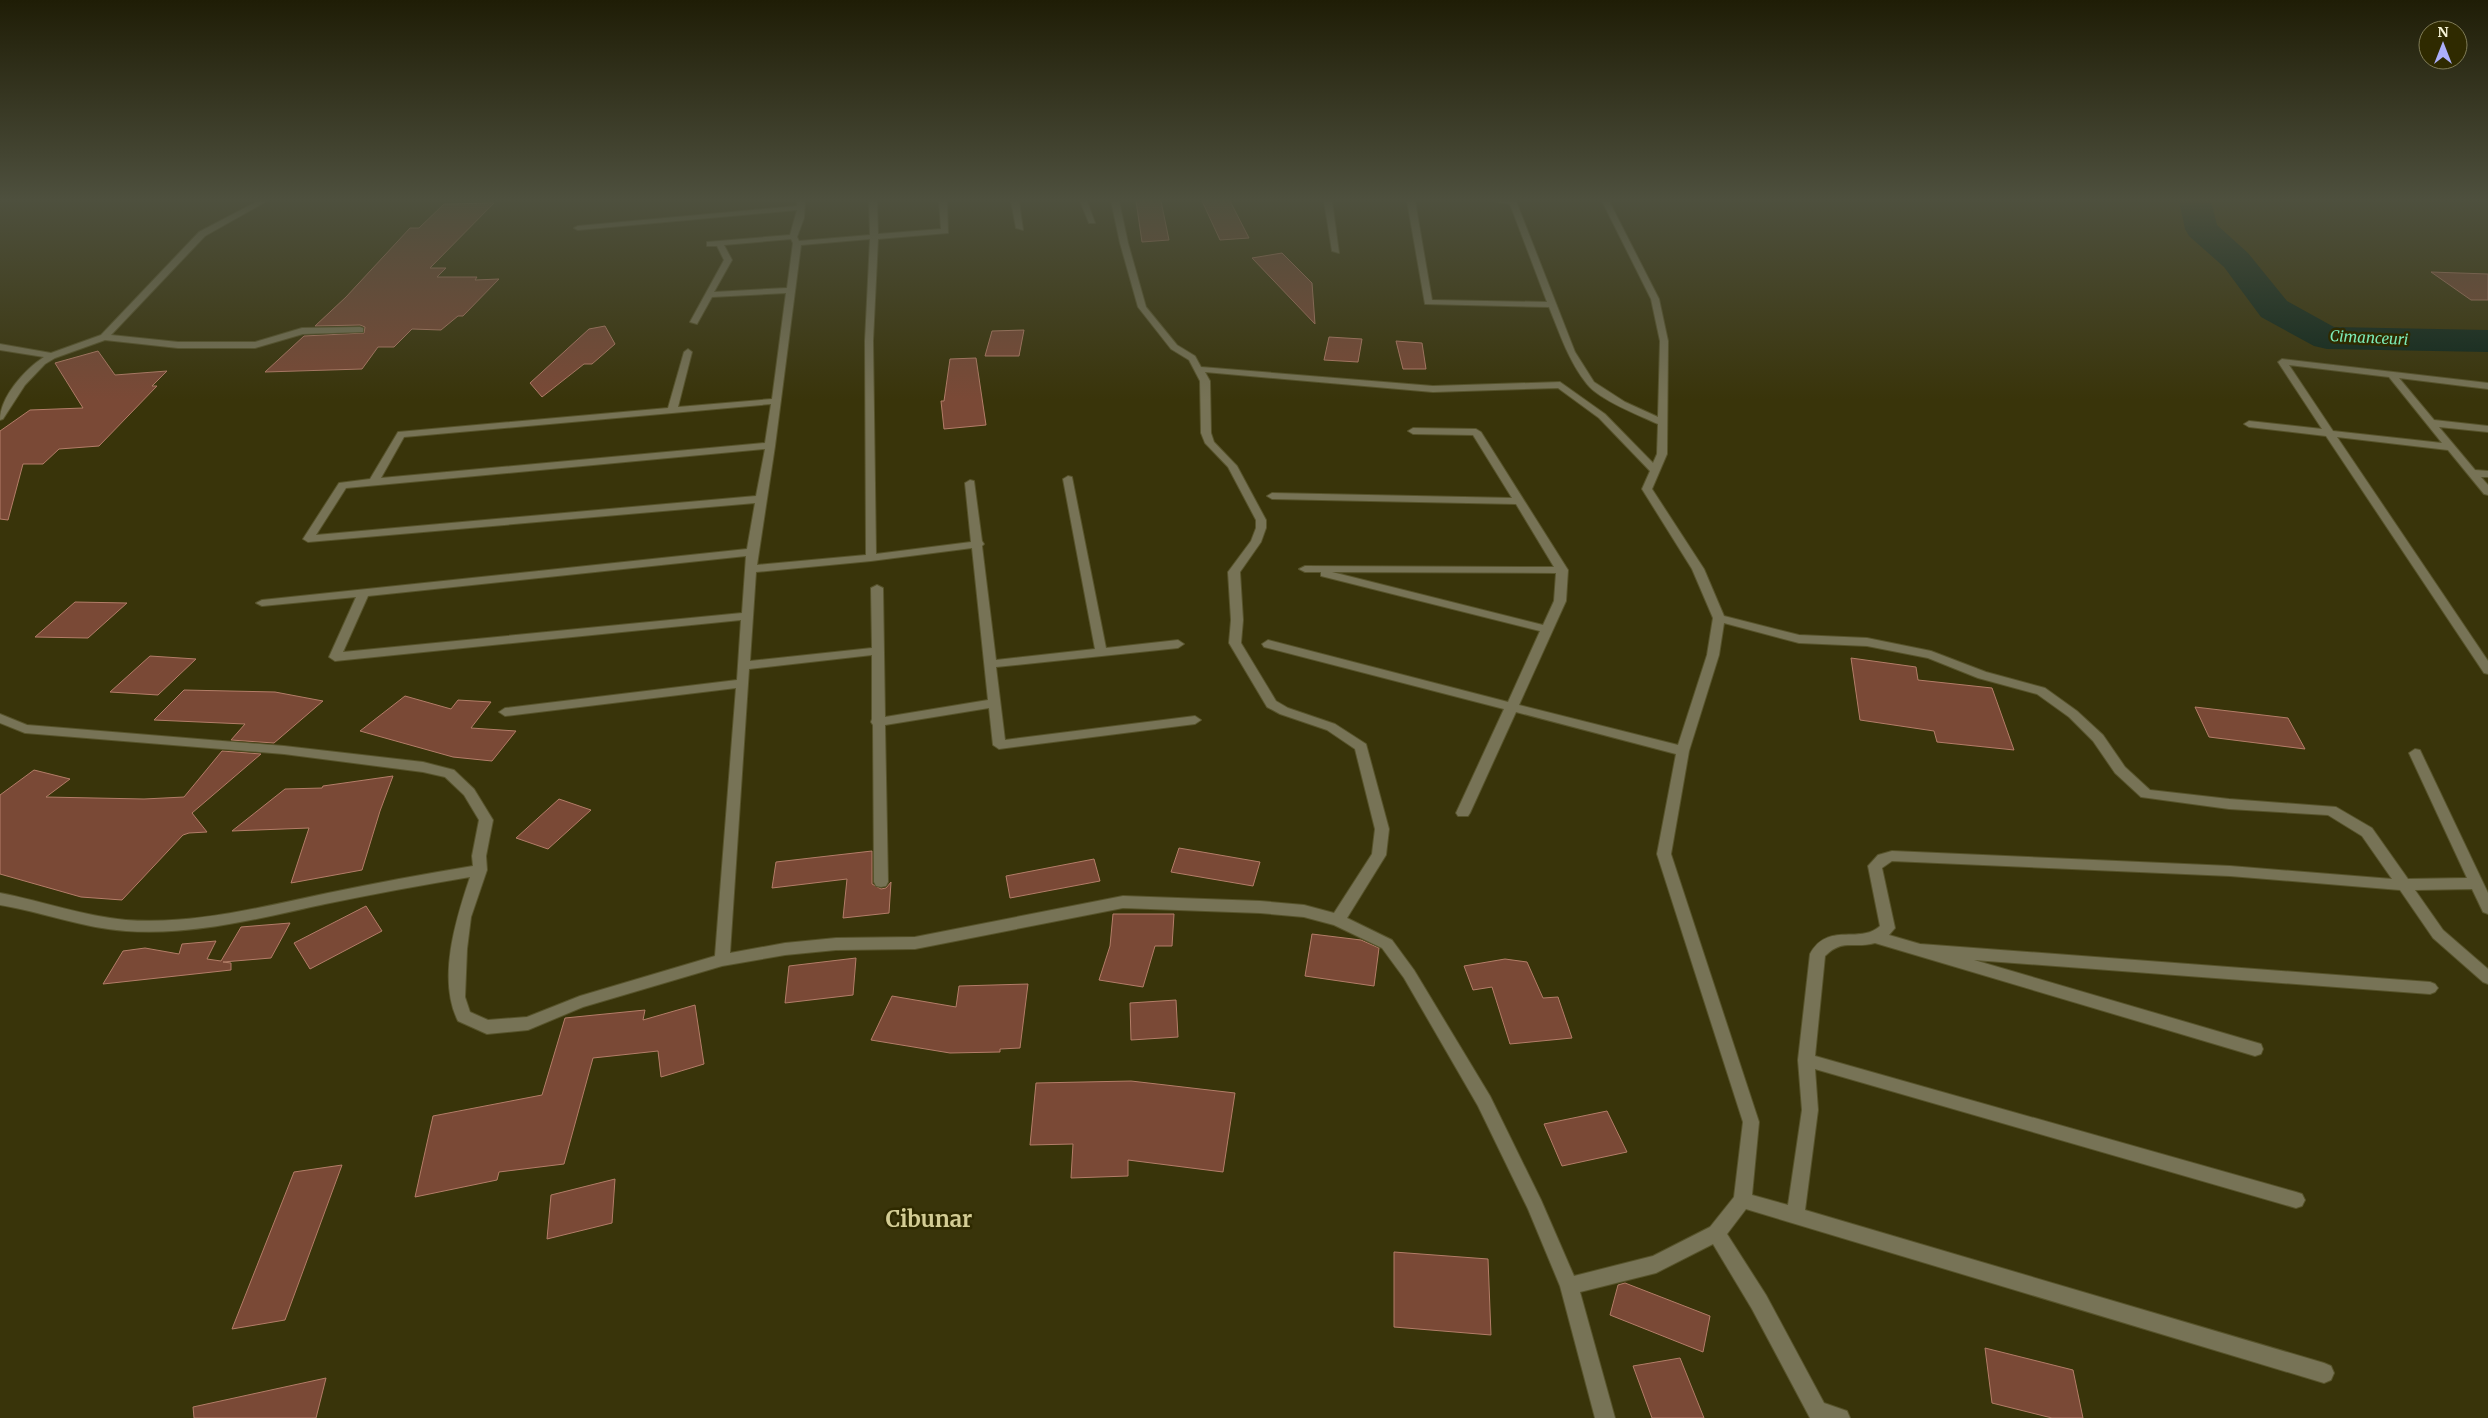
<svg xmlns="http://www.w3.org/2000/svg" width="2488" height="1418" viewBox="0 0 2488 1418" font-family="Merriweather,serif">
<rect width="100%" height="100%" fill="#39340a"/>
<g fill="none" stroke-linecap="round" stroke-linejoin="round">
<!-- river -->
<path fill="#0e271c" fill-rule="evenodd" d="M2179 201H2211L2217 225 2248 253 2287 301 2334 327 2488 330V352L2327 349 2314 346 2261 317 2224 267 2189 236 2185 229Z"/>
</g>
<!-- building -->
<path fill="#7a4936" stroke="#b37d68" d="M1136 201H1161L1169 240 1142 242Z
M1202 201H1230L1249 238 1220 240Z
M494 203 430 268H446L437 277H477L475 280 499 279 463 316H458L441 330 412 329 394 347H378L362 369 265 372 304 336 364 333 365 327 360 325 315 326 346 297 410 228H419L444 204Z
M1282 253 1312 283 1315 324 1252 258Z
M2431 272 2488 274V300H2471Z
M605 326 615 344 592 364H584L542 397 530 383 589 329Z
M1024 330 1019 356H985L992 331Z
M1329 337 1362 339 1358 362 1324 360Z
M1396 341 1422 343 1426 369H1403Z
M98 351 115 375 167 371 152 386H157L99 446 59 449 43 464H23L8 520 0 519V431L30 410 83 408 55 363Z
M976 358 986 425 944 429 941 401H944L950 359Z
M75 602 127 603 88 638 35 637Z
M150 656 196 659 158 695 110 692Z
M1851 658 1916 667 1918 680 1992 688 2014 750 1937 742 1934 731 1860 720Z
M184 690 275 692 323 701 274 743 231 740 245 724 154 720Z
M405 696 451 709 458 700 491 702 471 728 516 731 492 761 453 757 360 731Z
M2195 707 2288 718 2305 749 2209 737Z
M222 751 261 754 192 813 207 832 189 833 183 835 122 900 81 897 0 874V795L34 770 70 779 46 797 144 799 184 797Z
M393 776 380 811 362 870 291 883 309 828 232 831 285 789 322 788 323 786Z
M559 799 591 810 548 849 516 838Z
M1179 848 1260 862 1253 886 1171 872Z
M872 851V884L881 889 886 888 891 882 889 913 843 918 847 879 772 888 776 862Z
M1094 859 1100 881 1010 898 1006 876Z
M366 906 382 931 310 969 294 943Z
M1113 914H1174L1172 946H1155L1143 987 1099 980 1110 946Z
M290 923 271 958 223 962 231 963V970L103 984 123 951 145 948 179 954 182 944 216 941 207 959 221 961 241 927Z
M1312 934 1361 940 1379 948 1374 986 1305 976Z
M856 958 853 995 785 1003 789 966Z
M1505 959 1527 962 1543 998 1558 997 1572 1038 1510 1044 1492 987 1473 990 1464 966Z
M1028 984 1020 1048 1000 1049V1052L950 1053 871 1040 892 996 956 1007 959 986Z
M1176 1000 1178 1037 1131 1040 1130 1003Z
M695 1005 704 1064 661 1077 658 1051 593 1058 564 1164 499 1172 497 1180 415 1197 433 1116 542 1095 565 1018 645 1010 643 1020Z
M1131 1081 1235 1093 1223 1172 1128 1160V1176L1071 1178 1073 1144 1030 1145 1036 1083Z
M1607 1111 1627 1152 1562 1166 1544 1124Z
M342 1165 285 1320 232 1329 294 1172Z
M615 1179 612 1223 547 1239 551 1195Z
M1394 1252 1488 1259 1491 1335 1394 1327Z
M1625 1283 1710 1316 1703 1352 1610 1315 1618 1285Z
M1985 1348 2073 1370 2083 1418H2052L1992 1403Z
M1680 1358 1704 1418H1652L1633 1366Z
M326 1378 316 1418H194L193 1407Z"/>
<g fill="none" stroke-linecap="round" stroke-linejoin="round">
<defs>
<path id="street" d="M258 201H267L205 236 111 335 178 342H255L302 328 360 327 363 328V332L303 334 255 348H178L105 340 55 358 45 364 25 385 3 419 0 420C0 397 25 369 44 357L0 350V344L51 353 101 335 199 232Z
M797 201H805L804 218 797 237 799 241 870 235 869 201H877L878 234 941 229 939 201H947L948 233 878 239 873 341 876 554 971 542 965 483 970 480 974 481 982 541 984 544 982 546 996 660 1095 649 1063 479 1068 476 1072 477 1106 648 1178 640 1184 644 1178 648 996 667 1005 740 1195 716 1201 720 1195 724 999 749 993 745 989 708 885 725 888 882 886 886 881 887 876 886 874 882 873 725 871 722 872 719V655L749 669 730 953 785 943 836 938 915 937 1123 896 1260 901 1304 905 1334 913 1372 854 1375 829 1355 749 1327 730 1280 714 1267 707 1229 643 1231 620 1228 572 1251 541 1256 528V520L1228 467 1205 443 1201 433 1200 381 1189 360 1171 349 1138 307 1120 243 1111 201H1119L1128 243 1146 307 1177 345 1195 356 1201 367 1433 386 1560 382 1605 414 1653 463 1657 454 1658 424C1640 416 1598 399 1587 384 1569 362 1560 334 1549 307L1425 304 1407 201H1415L1432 300 1547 302 1510 204 1492 201H1516L1575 352 1594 382 1625 402 1658 417 1660 341 1651 299 1602 201H1609L1659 299 1668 341 1667 454 1652 489 1704 569 1724 616 1799 635 1867 638 1931 651 1986 672 2045 688 2077 711 2103 735 2125 767 2150 790 2229 799 2336 807 2372 828 2408 879 2467 878 2409 753 2415 749 2420 750 2488 893V914L2483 912 2472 889 2415 890 2443 930 2488 969V984L2483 982 2433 938 2400 890 2230 876 1892 861 1882 868 1895 928 1889 935 1920 944 2430 982 2435 984 2438 988 2435 992 2430 994 1974 960 2261 1044 2263 1049 2261 1054 2255 1056 1875 943C1853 949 1843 938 1825 956L1815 1056 2296 1192 2302 1194 2305 1200 2302 1206 2296 1208 1815 1069 1818 1110 1805 1210 2324 1363 2331 1366 2334 1373 2331 1380 2324 1383 1746 1209 1727 1234 1766 1295 1824 1403 1847 1411 1850 1418H1810L1752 1309 1713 1244 1656 1273 1580 1292 1615 1418H1595L1560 1286 1528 1209 1478 1106 1404 978 1382 948 1334 925 1304 917 1260 913 1123 908 915 949 836 950 785 955 722 966 583 1007 528 1030 487 1034 458 1021C437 979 456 919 470 877 422 885 373 894 325 904 261 918 192 936 126 931 83 928 42 912 0 905V893C42 901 83 916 126 920 193 925 262 907 328 893 376 883 424 874 473 866L472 856 479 820 464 795 445 777 423 772 284 754 25 733 0 723V714L27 725 284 746 423 762 454 770 474 789 493 820 486 856 487 870 471 917 467 949 465 997 470 1012 488 1020 527 1017 580 996 715 956 736 688 505 716 499 712 505 708 737 680 741 620 335 661 329 657 356 597 262 606 256 603 262 600 747 549 755 503 308 542 303 539 339 483 370 479 398 432 668 408 684 352 688 349 692 352 678 407 772 399 786 293 712 297 697 324 690 322 724 260 717 246H707V242L790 235 797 210 578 230 574 228 578 226 797 206ZM791 239 793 243 787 288 714 292 732 260 724 245ZM870 239 865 341 866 555 757 565 775 446 801 245ZM1205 372 1433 392 1558 388 1599 418 1650 471 1642 489 1692 569 1713 618 1707 655 1678 745 1519 705 1566 601 1568 570 1481 432 1476 429 1413 428 1408 431 1413 434 1473 435 1512 498 1272 493 1267 496 1272 499 1516 504 1554 567 1305 566 1299 569 1305 572H1321V576L1540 631 1508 702 1268 640 1262 644 1264 647 1504 709 1456 813 1458 816H1468L1470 813 1516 712 1676 754 1657 854 1743 1122 1734 1197 1710 1227 1653 1256 1574 1276 1541 1200 1490 1096 1414 970 1392 940 1347 918 1386 855 1389 829 1366 744 1335 724 1288 708 1276 701 1241 643 1243 620 1240 572 1261 542 1266 528V520L1237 466 1214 442 1211 433 1210 381ZM771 404 765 443 381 478 404 437ZM765 449 756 496 316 535 346 488ZM972 548 988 700 885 717 883 588 877 585 871 588 872 648 750 661 756 572 871 561ZM746 556 742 613 343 652 368 596ZM1332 572 1556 573 1554 601 1543 625ZM1724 623 1799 643 1867 646 1928 658 1978 678 2037 694 2069 717 2093 741 2115 773 2141 797 2229 809 2328 815 2362 836 2392 879 2230 866 1892 851 1878 855 1868 866 1880 926C1859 945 1828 921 1810 954L1798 1060 1802 1110 1788 1205 1752 1195 1759 1122 1671 854 1689 751 1719 655Z
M1011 201H1019L1023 230 1016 228Z
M1080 201H1087L1095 223H1089Z
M1324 201H1332L1339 253 1332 251Z
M2282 359 2488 383V389L2399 378 2434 420 2488 426V432L2439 427 2475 470 2488 471V477H2481L2488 485V495L2484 494 2448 450 2337 437 2488 661V674L2484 673 2326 436 2249 427 2244 424 2249 421 2322 429 2278 362ZM2289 365 2389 377 2442 443 2333 431Z"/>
</defs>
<!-- street casing -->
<use href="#street" stroke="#57532b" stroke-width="2"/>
<!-- street -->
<use href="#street" fill="#777356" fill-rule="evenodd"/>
</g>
<!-- sky -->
<linearGradient id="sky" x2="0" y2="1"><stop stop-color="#1f1d06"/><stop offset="0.5" stop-color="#4e503e"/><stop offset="1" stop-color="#4e503e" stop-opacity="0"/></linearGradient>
<rect width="2488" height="400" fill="url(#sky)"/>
<g text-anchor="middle" stroke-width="5" stroke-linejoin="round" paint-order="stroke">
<!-- far-water labels -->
<g font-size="15" font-style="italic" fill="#7beab7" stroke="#2f2a00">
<text transform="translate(2369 338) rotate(3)" y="5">Cimanceuri</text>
</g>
<!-- near-quarter labels -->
<g font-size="22" font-weight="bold" fill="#d4cd95" stroke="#2f2a00">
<text x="929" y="1227">Cibunar</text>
</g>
</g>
<!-- north arrow -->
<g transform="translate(2443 45)"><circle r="24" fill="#2f2a00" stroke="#7f7b56"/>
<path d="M0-4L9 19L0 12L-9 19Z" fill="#acaffb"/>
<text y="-8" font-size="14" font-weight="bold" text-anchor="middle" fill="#f7f4d8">N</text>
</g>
</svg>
